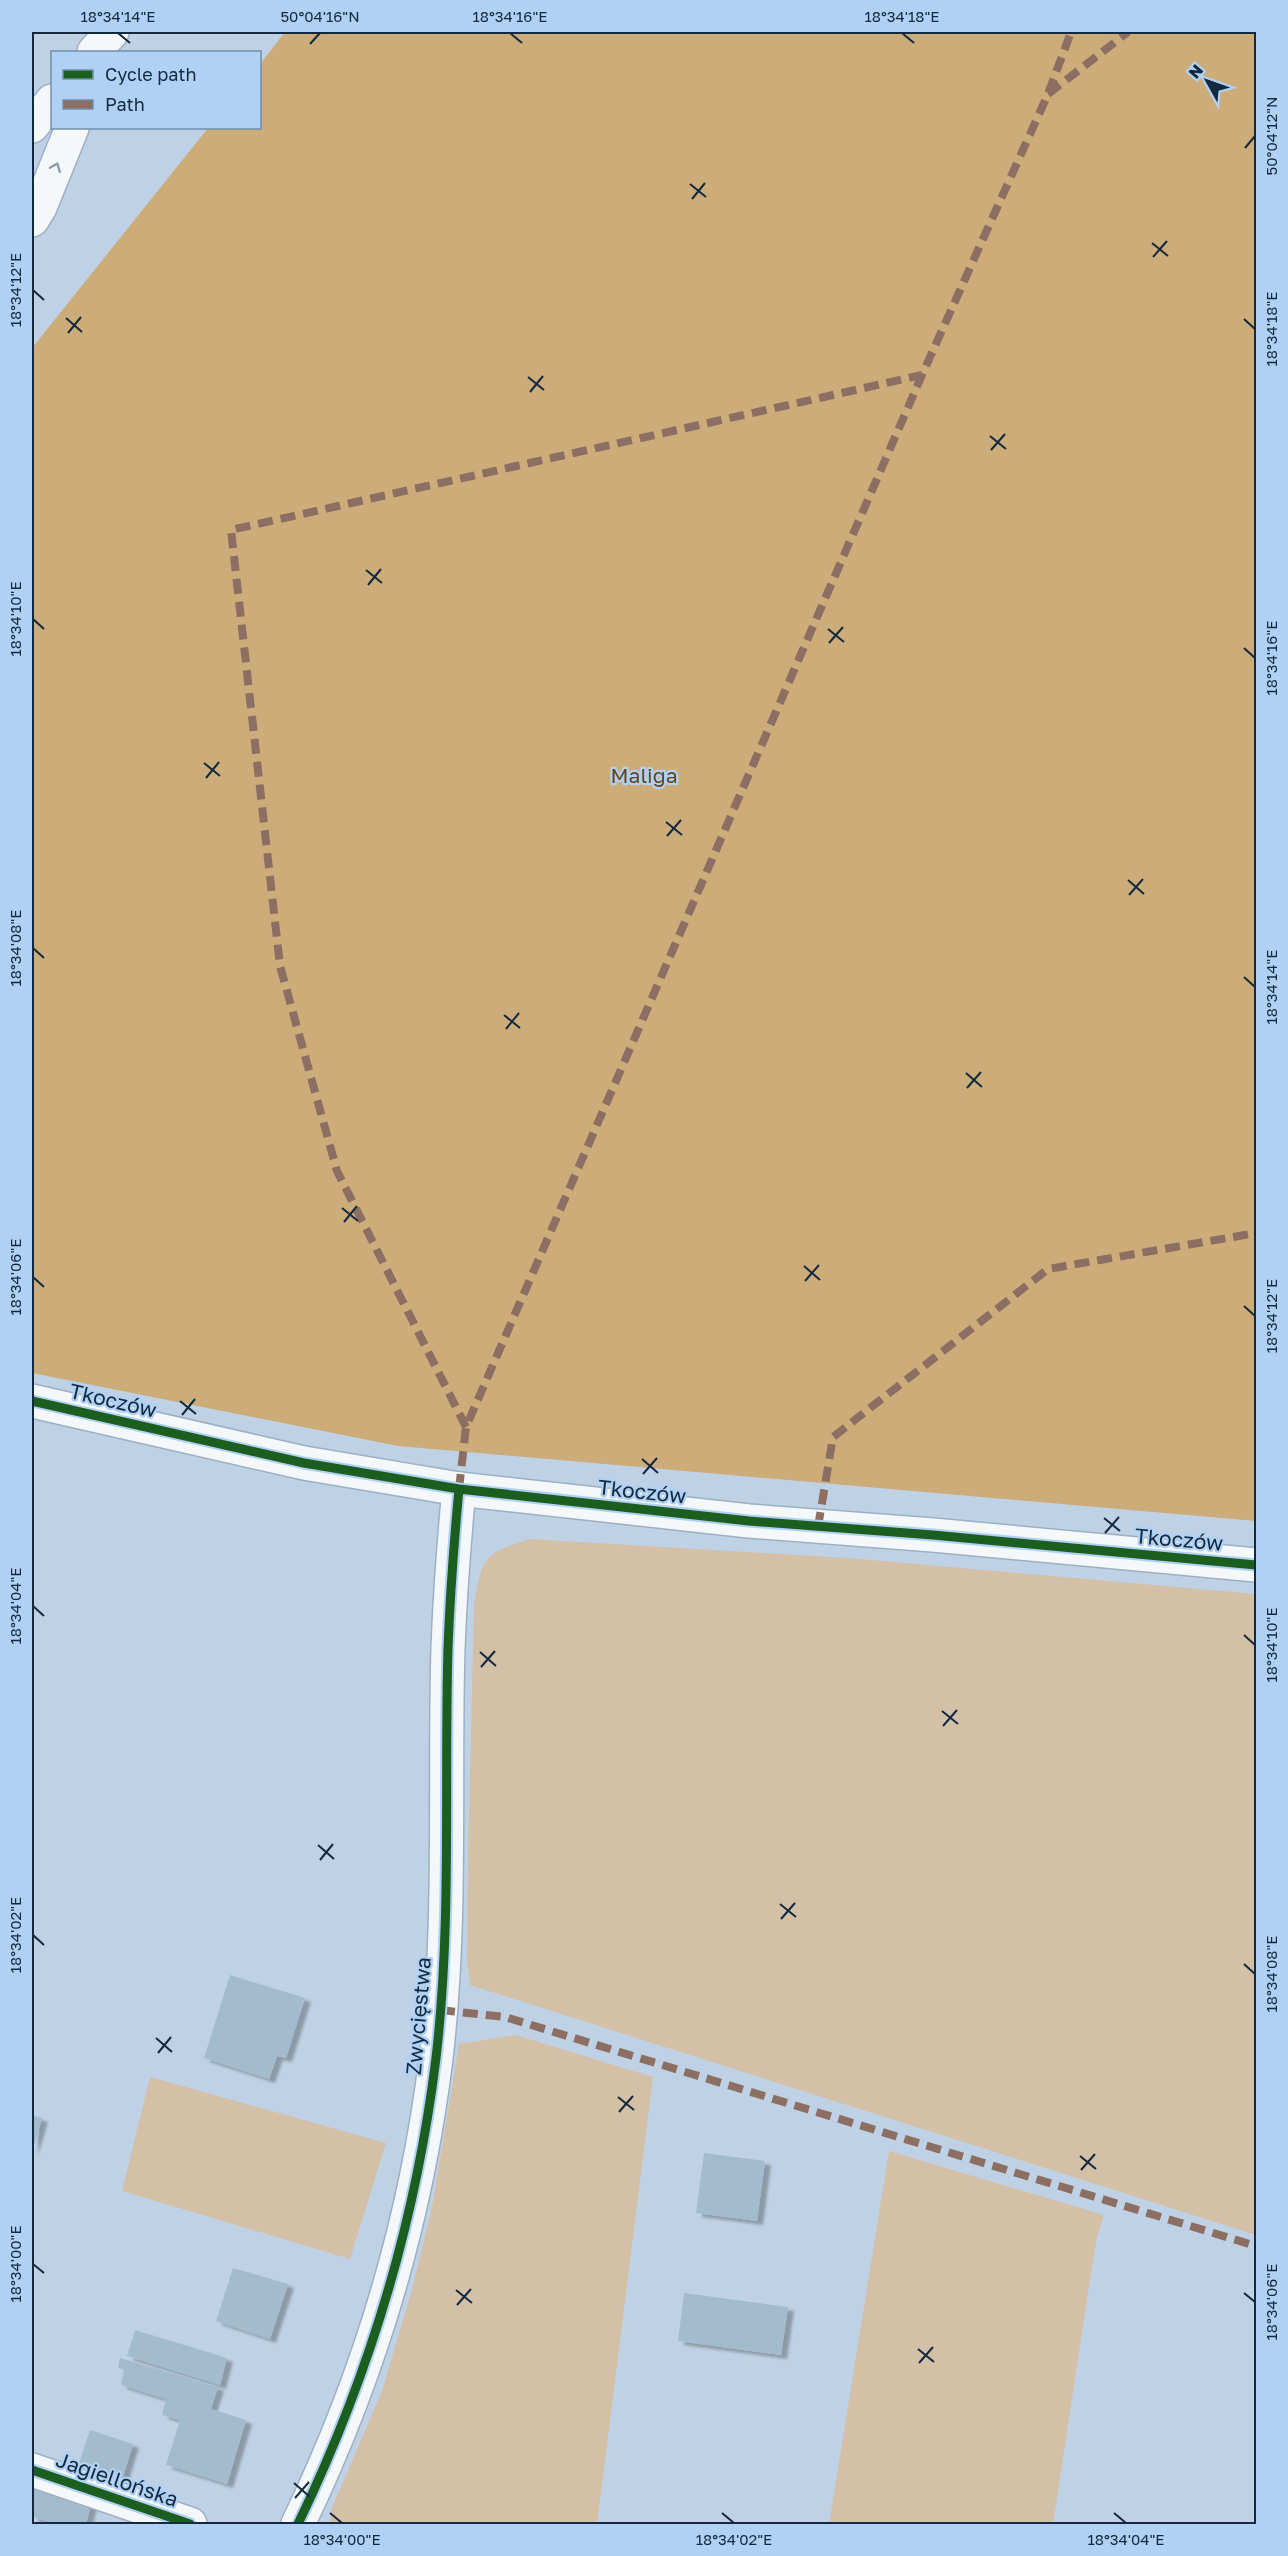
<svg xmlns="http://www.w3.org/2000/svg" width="1288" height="2556" viewBox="0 0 1288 2556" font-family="'Golos Text',sans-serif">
<defs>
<filter id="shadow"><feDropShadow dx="6" dy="4" stdDeviation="1.5" flood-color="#0004"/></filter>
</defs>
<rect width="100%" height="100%" fill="#bfd2e5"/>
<!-- green -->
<path fill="#d3c0a7" d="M531 1539 849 1558 1256 1594V2235L470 1985 467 1961 468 1857 474 1604C482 1558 484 1552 531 1539Z
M516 2035 653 2077 597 2524H330L331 2510 382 2391 411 2293 432 2207 459 2044Z
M150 2077 386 2143 350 2259 122 2191Z
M889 2151 1104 2215 1097 2236 1089 2286 1053 2524H829Z"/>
<!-- forest -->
<path fill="#ccad79" d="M285 32H1256V1521L398 1446 32 1373V348L208 128H260V64Z"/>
<!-- building -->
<path fill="#a3bccd" filter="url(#shadow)" d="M230 1975 305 1998 286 2058 277 2056 269 2079 204 2058Z
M32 2115 42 2118 32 2152Z
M704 2153 765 2161 757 2221 696 2213Z
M233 2268 288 2284 270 2339 216 2321Z
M684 2293 788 2307 781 2355 678 2341Z
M135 2330 227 2358 220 2385 127 2356Z
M120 2358 218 2387 211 2409 246 2420 227 2484 166 2465 180 2420 162 2415 166 2399 121 2385 124 2370 118 2368Z
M90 2430 133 2444 121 2483 77 2469Z
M32 2483 92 2501 86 2524H58L32 2517Z"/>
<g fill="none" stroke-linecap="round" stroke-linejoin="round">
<defs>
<path id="minor" d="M32 2470 190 2524
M298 2524C369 2377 416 2221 436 2058 452 1922 444 1784 448 1648 450 1595 454 1542 459 1489"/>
<path id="tertiary" d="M32 1401 304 1463 459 1489 749 1521 933 1535 1256 1565"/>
<path id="primary" d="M94 52 112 32
M32 126 52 101
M32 220 40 207 72 128"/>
</defs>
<!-- minor casing -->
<use href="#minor" stroke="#9db0c3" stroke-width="36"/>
<!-- tertiary casing -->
<use href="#tertiary" stroke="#9db0c3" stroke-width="36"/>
<!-- primary casing -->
<use href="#primary" stroke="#9db0c3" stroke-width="36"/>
<!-- minor -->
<use href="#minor" stroke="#f5f8fb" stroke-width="33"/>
<!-- tertiary -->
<use href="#tertiary" stroke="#f5f8fb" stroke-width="33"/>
<!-- primary -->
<use href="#primary" stroke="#f5f8fb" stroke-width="33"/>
<!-- quiet -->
<path stroke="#8d6e63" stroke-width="8" stroke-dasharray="15 8" stroke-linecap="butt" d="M1048 94 1128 32
M466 1427 337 1171 280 966 231 530 922 375
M459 1489 466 1427 922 375 1048 94 1071 32
M818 1527 833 1437 1048 1269 1256 1233
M440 2010 505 2017 1256 2246"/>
<defs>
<path id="cycleway" d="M32 1401 304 1463 459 1489 749 1521 933 1535 1256 1565
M32 2470 190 2524
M298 2524C369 2377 416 2221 436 2058 452 1922 444 1784 448 1648 450 1595 454 1542 459 1489"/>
</defs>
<!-- cycleway casing -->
<use href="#cycleway" stroke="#b0d1f4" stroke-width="13"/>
<!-- cycleway -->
<use href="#cycleway" stroke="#1b5e20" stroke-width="9"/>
</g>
<!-- one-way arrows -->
<defs><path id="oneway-chevron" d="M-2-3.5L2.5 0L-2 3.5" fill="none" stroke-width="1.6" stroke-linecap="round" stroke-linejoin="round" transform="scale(1.5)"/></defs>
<use stroke="#8f9ba6" href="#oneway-chevron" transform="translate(56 167) rotate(-68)"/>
<!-- ticks -->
<path fill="none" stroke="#13293f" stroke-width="2" d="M118 33 130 43M510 33 522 43M902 33 914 43M310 44 320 33M1245 148 1255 136M690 184 706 197M692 199 705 183M1152 243 1168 256M1153 257 1167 241M33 290 44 300M66 318 82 332M1244 319 1255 329M68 333 81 317M528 377 544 390M530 392 543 376M990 436 1006 449M991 450 1005 434M366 570 382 583M368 585 381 569M33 619 44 629M828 629 844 642M829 643 843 627M1244 648 1255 658M204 763 220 776M206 778 219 762M666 822 682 835M667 836 681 820M1128 880 1144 894M1129 895 1143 879M33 948 44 958M1244 977 1255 987M504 1015 520 1028M506 1029 519 1013M966 1073 982 1087M967 1088 981 1072M342 1208 358 1221M344 1222 357 1206M804 1266 820 1280M33 1277 44 1287M805 1281 819 1265M1244 1306 1255 1316M180 1401 196 1414M182 1415 195 1399M642 1459 658 1473M643 1474 657 1458M1104 1518 1120 1531M1105 1533 1119 1517M33 1606 44 1616M1244 1635 1255 1645M480 1652 496 1666M481 1667 495 1651M942 1711 958 1724M943 1726 957 1710M318 1845 334 1859M320 1860 333 1844M780 1904 796 1917M781 1919 795 1903M33 1935 44 1945M1244 1964 1255 1974M156 2038 172 2052M158 2053 171 2037M618 2097 634 2110M619 2112 633 2096M1080 2156 1096 2169M1081 2170 1095 2154M33 2264 44 2273M456 2290 472 2303M1244 2293 1255 2302M457 2305 471 2289M918 2349 934 2362M919 2363 933 2347M294 2483 310 2497M295 2498 309 2482M330 2513 342 2523M722 2513 734 2523M1114 2513 1126 2523"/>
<g text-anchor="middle" stroke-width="4.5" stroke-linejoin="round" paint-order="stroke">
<!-- park labels -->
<g font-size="21" fill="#64451e" stroke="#b0d1f4">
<text x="644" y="783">Maliga</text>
</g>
<!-- street labels -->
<g font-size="21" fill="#13293f" stroke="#b0d1f4">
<text transform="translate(113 1401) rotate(13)" y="7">Tkoczów</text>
<text transform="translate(642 1492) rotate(6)" y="7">Tkoczów</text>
<text transform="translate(1179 1540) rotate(5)" y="7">Tkoczów</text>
<text transform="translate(419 2016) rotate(-85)" y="7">Zwycięstwa</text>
<text transform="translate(117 2480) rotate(19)" y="7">Jagiellońska</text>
</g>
</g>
<!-- border -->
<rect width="1288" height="2556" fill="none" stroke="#b0d1f4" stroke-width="66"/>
<!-- legend -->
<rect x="51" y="51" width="210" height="78" fill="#b0d1f4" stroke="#718eac" stroke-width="1.5"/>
<rect x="63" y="70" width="30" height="9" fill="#1b5e20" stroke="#718eac" stroke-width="1.5"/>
<text x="105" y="81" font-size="18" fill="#13293f">Cycle path</text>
<rect x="63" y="100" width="30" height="9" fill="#8d6e63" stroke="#718eac" stroke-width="1.5"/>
<text x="105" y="111" font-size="18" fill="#13293f">Path</text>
<!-- north arrow -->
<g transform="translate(1207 81) rotate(310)" stroke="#b0d1f4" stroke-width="4.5" paint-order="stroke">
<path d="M0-4.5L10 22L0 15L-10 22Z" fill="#13293f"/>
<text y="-9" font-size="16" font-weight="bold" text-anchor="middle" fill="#13293f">N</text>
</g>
<rect x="33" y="33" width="1222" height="2490" fill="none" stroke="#13293f" stroke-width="2"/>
<g font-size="15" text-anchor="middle" fill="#13293f">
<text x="118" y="22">18°34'14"E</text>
<text x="320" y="22">50°04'16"N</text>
<text x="510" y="22">18°34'16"E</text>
<text x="902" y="22">18°34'18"E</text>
<text transform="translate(1272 136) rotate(-90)" y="5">50°04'12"N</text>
<text transform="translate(16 290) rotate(-90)" y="5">18°34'12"E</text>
<text transform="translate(1272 329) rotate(-90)" y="5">18°34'18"E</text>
<text transform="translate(16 619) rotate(-90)" y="5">18°34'10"E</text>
<text transform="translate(1272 658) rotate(-90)" y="5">18°34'16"E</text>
<text transform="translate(16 948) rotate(-90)" y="5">18°34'08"E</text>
<text transform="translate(1272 987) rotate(-90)" y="5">18°34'14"E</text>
<text transform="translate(16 1277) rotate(-90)" y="5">18°34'06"E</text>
<text transform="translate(1272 1316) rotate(-90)" y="5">18°34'12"E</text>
<text transform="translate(16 1606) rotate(-90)" y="5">18°34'04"E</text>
<text transform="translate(1272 1645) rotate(-90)" y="5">18°34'10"E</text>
<text transform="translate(16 1935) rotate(-90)" y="5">18°34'02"E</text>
<text transform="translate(1272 1974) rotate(-90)" y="5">18°34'08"E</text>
<text transform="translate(16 2264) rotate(-90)" y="5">18°34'00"E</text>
<text transform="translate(1272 2302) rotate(-90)" y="5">18°34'06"E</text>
<text x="342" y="2545">18°34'00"E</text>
<text x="734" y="2545">18°34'02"E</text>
<text x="1126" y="2545">18°34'04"E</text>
</g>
</svg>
